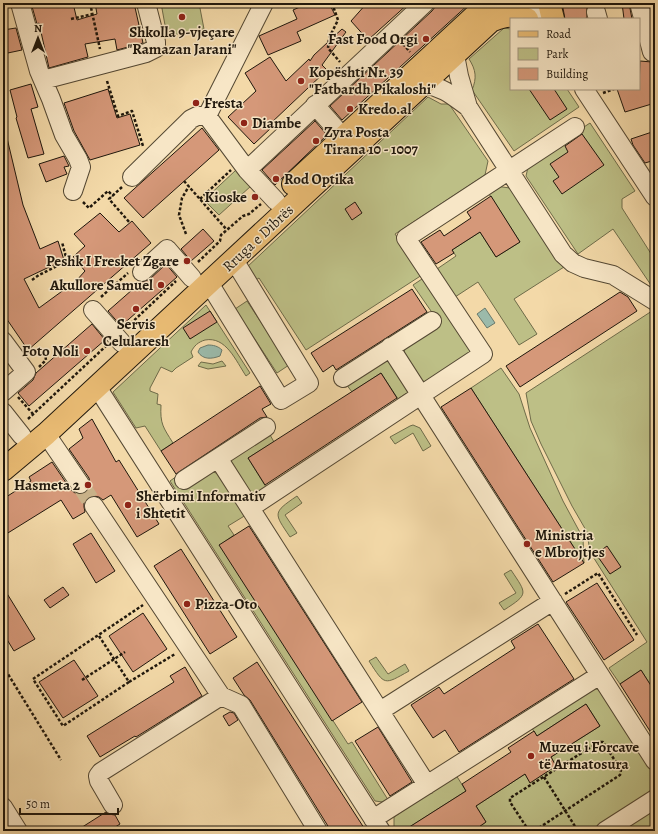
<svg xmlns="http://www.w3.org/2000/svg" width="658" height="834" viewBox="0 0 658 834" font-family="Alegreya,serif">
<rect width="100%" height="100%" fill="#f3d9a8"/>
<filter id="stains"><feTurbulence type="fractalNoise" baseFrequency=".005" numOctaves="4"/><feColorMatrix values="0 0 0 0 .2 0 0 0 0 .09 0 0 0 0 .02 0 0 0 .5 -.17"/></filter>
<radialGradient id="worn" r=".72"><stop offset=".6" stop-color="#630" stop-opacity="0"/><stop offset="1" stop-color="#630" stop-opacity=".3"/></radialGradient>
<!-- green -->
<path fill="#bdbf86" stroke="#6e6b49" d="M161 3H199L204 29 167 36Z
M504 28 511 29V89H567L579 107 514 151 472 90C477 78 476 70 469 59Z
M428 97 441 104H449L488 161 485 175 395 234 422 275 306 350 259 278 253 282 246 268Z
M590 123 635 191 622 199V208L655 260V291L613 229 578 254 526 176 529 163Z
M236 170 251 186 219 215 204 200Z
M495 186 510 188 564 267 514 299 537 334 519 345 478 282 455 297 437 269 456 256 452 250 480 232 496 257 520 242 487 191Z
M425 277 470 347 469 357 430 383 419 380 404 356 405 346 440 324 413 285Z
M247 301 289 365 277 373 235 309Z
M206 305 250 373 246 376C236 361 226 336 205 340 198 342 194 346 191 352L193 357 176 368 172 372 161 367 150 388V391L158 394 157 404 161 405C160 424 163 427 173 443L161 451 145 426 136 428 113 392Z
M655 309V692L641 670 620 684 609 668 647 642 590 552 587 532 572 506 541 444 531 421 526 393Z
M382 360 394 363 409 386 408 392 398 399 381 373 352 392 346 384Z
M222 361 226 366 208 369 198 366 201 362 213 364Z
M501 368 519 394 530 428 563 501 583 538 584 563 471 388Z
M413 425 420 428 431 446 423 451 413 433 395 444 390 437 410 426Z
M269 433 274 442 248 458 266 487 256 494 245 491 230 467 232 456Z
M209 471 220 474 246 515 228 526 234 535 220 545 348 744 352 742 390 803 375 801 170 481 177 476Z
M297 496 302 503 285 515 297 533 290 537C274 513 272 513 297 496Z
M511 570C527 594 529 594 504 610L499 603 516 593 504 574Z
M376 657 388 674 405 664 409 671C384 685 385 686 369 661Z
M592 688 604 691 655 771V791L593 831H473L486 822 476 806 525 774 530 782 556 766 551 757 600 726 586 704 537 736 531 727Z
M456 775 466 791 405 830V831H394V817Z
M655 807V831H617Z"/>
<!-- water -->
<path fill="#9bbaaa" stroke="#69796b" d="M485 308 495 323 487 328 477 314Z
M208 345C213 345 218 346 222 350L220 356C212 359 203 360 198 352L200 348Z"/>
<!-- building -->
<path fill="#d59879" stroke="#1f170c" d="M31 3H73L77 20 97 14 95 3H134L143 43 117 50 115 39 85 44 88 57 49 68 39 23 37 24Z
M309 3H329L335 15 297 32 301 41 268 55 259 36 297 19 293 10Z
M367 3H409L368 40 351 21Z
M438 3H470L342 120 330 106 432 11Z
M562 3H585L587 8V18L583 19H565Z
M622 3H629L632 19H624Z
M650 3H655V22Z
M16 28 22 50 3 54V30Z
M342 29 346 32 322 65 327 70 270 124 272 127 254 144 228 117 256 91 245 73 270 57 286 81 309 59 310 61 314 55Z
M640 61 652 62 651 79 655 78V103L625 112 617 89H639Z
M31 84 38 107 31 109 44 154 28 158 16 118 17 117 10 90Z
M108 89 117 118 130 114 140 145 90 160 74 131 64 103Z
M529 89H554L567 109 550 120Z
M315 121 327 135 275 185 262 170Z
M202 128 219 150 143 218 124 198Z
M655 131V160L645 163 633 145 631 139Z
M582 134 604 165 562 194 553 181 559 177 550 164 568 152 565 146Z
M3 138H7L23 205 40 249 58 241 64 260 24 279 39 308 76 281 85 271 73 257 85 246 74 234 100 213 119 232 132 221 151 243 28 350 6 318 3 309Z
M64 156 69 166 64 167 67 174 46 182 39 164Z
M491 196 520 242 496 257 480 232 452 250 454 253 436 264 421 242 440 230 444 236 471 218 467 212Z
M355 202 362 213 352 220 345 209Z
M203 229 214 241 191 261 181 249Z
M166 264 177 277 121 326 108 311 141 282 149 280Z
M412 289 427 312 336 370 333 365 323 372 311 353Z
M620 292 628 297 637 311 520 387 506 366Z
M210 311 217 322 190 339 183 328Z
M92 324 105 340 29 406 18 393 33 380 36 373Z
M381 373 397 398 265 485 248 458Z
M260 386 271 404 262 409 267 417 260 418 176 474 161 451Z
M471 388 584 563 553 582 441 407Z
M92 419 116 462 119 460 159 524 137 537 111 495 103 500 99 497 93 496 88 498 84 502V507L85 512 73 519 61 500 3 536V499L31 481 29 477 52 462 71 490 75 493 81 494 86 492 89 489 90 484 89 478 69 449 83 438 79 429Z
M249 526 362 702 332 721 219 545Z
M91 533 115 571 96 583 73 544Z
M607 546 621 567 610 574 596 554Z
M181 549 237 637 210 654 154 566Z
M597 583 634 640 604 660 566 602Z
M3 587 35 639 14 651 3 633Z
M63 587 69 595 50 608 44 600Z
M143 613 167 649 133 672 109 636Z
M538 624 574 679 459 752 445 730 433 738 411 705 439 687 444 694 515 648 511 641Z
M74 660 98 696 63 718 39 682Z
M257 662 366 831H331L250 700 244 695 233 678Z
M185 667 202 696 136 737 135 736 100 757 87 736 174 682 170 676Z
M641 670 655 692V739L620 684Z
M586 704 600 726 551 757 556 766 530 783 525 774 476 806 486 822 473 831H403L466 791 462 784 511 752 508 748 534 731 537 736Z
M230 712 234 713 238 720 229 726 223 716Z
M378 727 412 782 390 796 355 741Z
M106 812 108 814 115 815 120 824 109 831H76Z"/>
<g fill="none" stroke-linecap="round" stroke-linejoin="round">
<!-- minor-tunnel -->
<path stroke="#c9b289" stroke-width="18" stroke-dasharray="18 9" stroke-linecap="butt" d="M80 484 94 506"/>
<defs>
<path id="minor" d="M20 3 39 71 51 99 64 135 78 159 81 167 73 191
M264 3 207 116 247 170 276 201
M486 3 487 5
M531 3 539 19
M639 3 652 52
M596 12 598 19
M455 55 459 76 468 107 563 254 573 263 584 268 613 275 655 301
M43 80 146 53 156 48V42L146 3
M424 84C443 87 453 96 468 107
M584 89 655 197
M315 105 343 137
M247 170 425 3
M132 177 191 119 197 116H207
M142 272 167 249 192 278
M209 283 281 400 309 383 234 260
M93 310 122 343
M3 341 26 372 3 392
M390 347 655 761
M343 378 432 321
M97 387 381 831
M3 412 22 436
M46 434 80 484
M218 458 427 785
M184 480 266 427
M94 506 221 696 101 772 98 776 99 781 113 805
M250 508 483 354 406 238 575 127
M221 696 241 705 318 831
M380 711 553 601
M3 807 18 831
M373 819 600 675
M605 831 655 799"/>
<path id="major" d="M549 3 553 19
M493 20C506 15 514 14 527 19
M293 184 478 13
M3 470 46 434 510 3"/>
</defs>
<!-- minor casing -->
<use href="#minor" stroke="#544833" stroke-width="20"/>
<!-- major casing -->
<use href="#major" stroke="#1f170c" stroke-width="24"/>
<!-- path -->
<path stroke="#1f170c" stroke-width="2.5" stroke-dasharray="3 2" stroke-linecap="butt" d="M90 3 100 49
M282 3 286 5 291 3
M332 3 338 20 329 38 328 48 340 62
M71 19 93 14
M403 44 410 52
M107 81 118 116 132 111 143 146
M603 93 614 89
M184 181 227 230
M122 187 109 199 130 223
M200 199 231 170
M83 202 89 208 108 191 113 196
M186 234 179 215 182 198 189 186
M198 262 220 241 221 235 243 216 249 214 261 204
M32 280 39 275 67 261 62 242
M101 297 128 273
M3 317 7 327
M127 327 176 281
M39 367 46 360 45 354
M18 397 33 414
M28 419 106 346
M565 594 598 573 637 635
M99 636 129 682 63 726 33 679 143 605
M3 666 61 760
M82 680 125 652
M129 682 175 654
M544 777 578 831
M529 831 510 802V798L599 742H603L621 770 620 775 534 831"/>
<!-- minor -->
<use href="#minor" stroke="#f7e6c6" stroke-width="18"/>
<!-- major -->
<use href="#major" stroke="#eabc74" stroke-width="22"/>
</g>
<!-- markers -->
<g fill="#8f2418" stroke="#f7e6c6" stroke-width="1.5">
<circle cx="182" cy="17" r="4"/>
<circle cx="426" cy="39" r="4"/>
<circle cx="301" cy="81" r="4"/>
<circle cx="196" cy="103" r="4"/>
<circle cx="350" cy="109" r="4"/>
<circle cx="244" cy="123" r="4"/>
<circle cx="316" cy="141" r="4"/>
<circle cx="276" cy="179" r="4"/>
<circle cx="255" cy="197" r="4"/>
<circle cx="187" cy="261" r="4"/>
<circle cx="161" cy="285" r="4"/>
<circle cx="136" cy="309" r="4"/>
<circle cx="87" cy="351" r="4"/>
<circle cx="88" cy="485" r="4"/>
<circle cx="128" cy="505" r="4"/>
<circle cx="527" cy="544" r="4"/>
<circle cx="187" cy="604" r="4"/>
<circle cx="531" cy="756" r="4"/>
</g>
<g text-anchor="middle" stroke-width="3" stroke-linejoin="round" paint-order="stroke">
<!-- poi labels -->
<g font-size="15" font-weight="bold" fill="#1f170c" stroke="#f7e6c6" text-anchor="start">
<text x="182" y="37" text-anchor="middle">Shkolla 9-vjeçare<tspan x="182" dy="17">"Ramazan Jarani"</tspan></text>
<text x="418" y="44" text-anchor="end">Fast Food Orgi</text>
<text x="309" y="77">Kopështi Nr. 39<tspan x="309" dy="17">"Fatbardh Pikaloshi"</tspan></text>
<text x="204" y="108">Fresta</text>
<text x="358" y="114">Kredo.al</text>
<text x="252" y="128">Diambe</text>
<text x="324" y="137">Zyra Posta<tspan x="324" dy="17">Tirana 10 - 1007</tspan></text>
<text x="284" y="184">Rod Optika</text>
<text x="247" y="202" text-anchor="end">Kioske</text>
<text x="179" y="266" text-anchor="end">Peshk I Fresket Zgare</text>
<text x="153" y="290" text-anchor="end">Akullore Samuel</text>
<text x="136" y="329" text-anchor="middle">Servis<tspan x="136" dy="17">Celularesh</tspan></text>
<text x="79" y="356" text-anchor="end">Foto Noli</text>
<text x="80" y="490" text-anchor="end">Hasmeta 2</text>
<text x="136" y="501">Shërbimi Informativ<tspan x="136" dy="17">i Shtetit</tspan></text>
<text x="535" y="540">Ministria<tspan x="535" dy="17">e Mbrojtjes</tspan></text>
<text x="195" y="609">Pizza-Oto</text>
<text x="539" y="752">Muzeu i Forcave<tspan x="539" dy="17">të Armatosura</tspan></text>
</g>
<!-- street labels -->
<g font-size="15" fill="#1f170c" stroke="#f7e6c6">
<text transform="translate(258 238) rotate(-43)" y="5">Rruga e Dibrës</text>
</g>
</g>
<!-- margin -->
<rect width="658" height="834" fill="none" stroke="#f3d9a8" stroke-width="16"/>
<rect x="4" y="4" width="650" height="826" fill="none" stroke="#1f170c" stroke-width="2"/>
<rect x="8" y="8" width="642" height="818" fill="none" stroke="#1f170c"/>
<!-- legend -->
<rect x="510" y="18" width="130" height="72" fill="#f7e6c6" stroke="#a1937c"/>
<rect x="518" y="31" width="20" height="6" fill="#eabc74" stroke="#a1937c"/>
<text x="546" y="38" font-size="12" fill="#1f170c">Road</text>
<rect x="518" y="48" width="20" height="12" fill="#bdbf86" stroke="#a1937c"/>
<text x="546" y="58" font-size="12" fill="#1f170c">Park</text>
<rect x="518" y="68" width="20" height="12" fill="#d59879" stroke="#a1937c"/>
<text x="546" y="78" font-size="12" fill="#1f170c">Building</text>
<!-- north arrow -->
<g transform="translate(38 38)" stroke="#f7e6c6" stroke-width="3" paint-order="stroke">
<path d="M0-3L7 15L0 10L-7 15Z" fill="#1f170c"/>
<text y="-6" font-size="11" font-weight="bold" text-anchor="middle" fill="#1f170c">N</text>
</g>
<!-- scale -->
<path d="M20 808v6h98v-6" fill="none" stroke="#1f170c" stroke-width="2"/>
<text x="26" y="808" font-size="12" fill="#1f170c" stroke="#f7e6c6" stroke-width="3" paint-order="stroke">50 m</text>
<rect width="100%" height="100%" filter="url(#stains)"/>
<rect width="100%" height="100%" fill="url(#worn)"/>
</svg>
